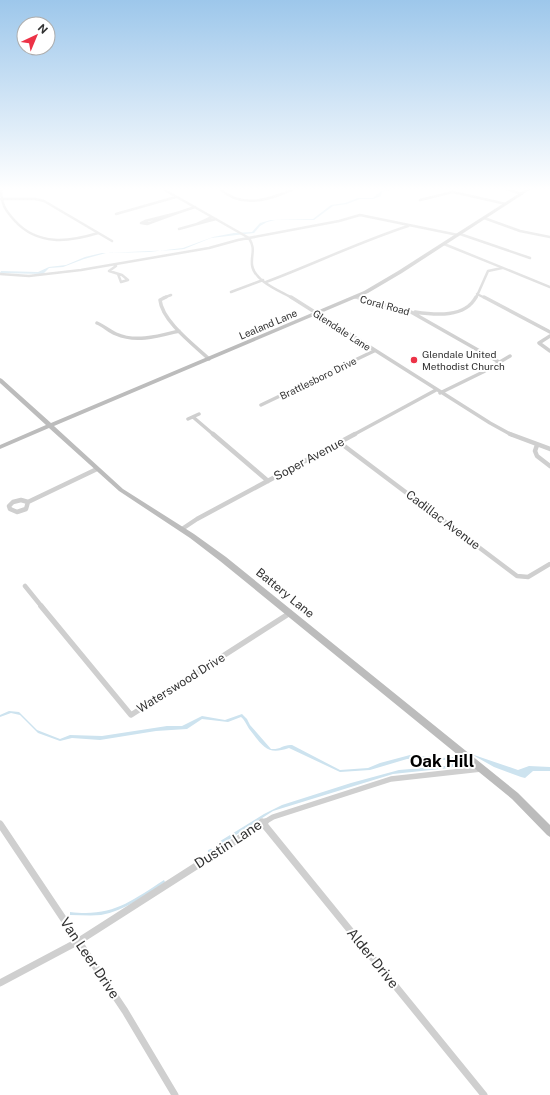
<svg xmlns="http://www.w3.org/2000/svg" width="550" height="1095" viewBox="0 0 550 1095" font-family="'Public Sans',sans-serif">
<rect width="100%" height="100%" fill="#fff"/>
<!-- water -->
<path fill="#cde3ef" d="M396 189 382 192 381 196 373 199H360L347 204 333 206 314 220H275L267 222 260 226 254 233 211 238 184 249 174 250 106 253 84 259 63 267 49 268 43 274 0 273 1 271 38 272 49 267 66 265 85 257 102 253 149 252 183 248 213 237 234 233 252 232 260 223 271 220 313 219 331 205 345 203 358 198H373L381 191Z
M9 711 19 712 37 730 60 739 70 735 102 736 167 726H182L202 716 225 720 242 714 247 719 250 725 271 749C280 750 284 744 292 745L340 770 368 768 380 763 410 755 447 758 458 756 465 761 450 768 393 774 273 811 219 846 217 843 264 814 282 805 351 783 399 770 445 766 454 761 428 758 407 759 370 770 340 772 289 748C268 755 264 748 250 730 247 726 245 720 241 717L228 722 202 719 187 729 156 731 100 740 72 738 60 741 38 733 20 715 11 713 0 717V715Z
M471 754 518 770 529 766 550 767V771H533L525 778 521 777 494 767Z
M164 880 165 882C146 895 124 911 101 915 91 916 80 915 70 915V912C112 917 130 902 164 880Z"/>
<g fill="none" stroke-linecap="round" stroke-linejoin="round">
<!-- stream -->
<path stroke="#cde3ef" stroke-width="2.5" d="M209 851 211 850"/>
<!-- street-far4 -->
<path stroke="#cfcfcf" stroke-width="2.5" d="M1 189C1 204 5 210 15 221 38 246 69 242 98 233
M163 189 249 238C256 250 251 253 252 265 254 281 280 291 292 298
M220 189C242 209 269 200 294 189
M506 189 522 194
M1 199H35L44 201 112 241
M420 200 453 192 506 204
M177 213 195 207
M177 213 147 224 141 223 145 221Z
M116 214 176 197
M212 217 197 224 216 219
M484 218 520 231 550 237
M145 221 148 223
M179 229 197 224
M460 234 530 258
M444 244 550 287
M116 266 109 271 122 275 128 280 121 282 118 274
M0 274 29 276 81 270 209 248 238 240 339 221 360 215 458 235
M266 282C314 264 359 242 408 226
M231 292 263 280
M477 294 485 298
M354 297 359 298
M163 298 171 295
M476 298 488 271 502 268"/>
<!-- street-far3 -->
<path stroke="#cfcfcf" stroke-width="3.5" d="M166 297 160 300C162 321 194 345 209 359
M291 297 490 423 512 435
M356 297 411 312 499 362
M484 297 550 332
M415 312C435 315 465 318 476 297
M97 323C104 326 109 331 116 334 136 343 159 336 179 331
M550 336 539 343 550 351
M440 393 483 372 510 356
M261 405 374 351
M193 417 214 435
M188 419 199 414
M353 435 436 390"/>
<!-- street-far2 -->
<path stroke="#cfcfcf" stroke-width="4.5" d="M213 434 268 481
M510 434 550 449
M339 442 517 576 528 577 550 564
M537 445 535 451 537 456 550 466
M21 500 28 502 26 509 17 512 10 509 9 506 13 502Z
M28 502 97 469
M182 529 197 519 355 434
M25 586 42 607"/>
<!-- street-far1 -->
<path stroke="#cfcfcf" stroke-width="5.5" d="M41 606 131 715 290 613
M262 822 263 823
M263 823 273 817 391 779 481 769"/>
<!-- street -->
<path stroke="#cfcfcf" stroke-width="7" d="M262 822 484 1095
M0 824 125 1011 175 1095
M0 983 79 941 265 822"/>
<!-- secondary -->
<path fill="#bcbcbc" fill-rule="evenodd" d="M526 189H531L402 273 368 293 54 426 123 489 194 534 226 557 518 793 550 825V837L547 835 512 799 220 561 190 538 119 491 49 428 0 449V445L46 425 0 383V378L2 379 51 423 364 291 398 271Z"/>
</g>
<!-- sky -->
<linearGradient id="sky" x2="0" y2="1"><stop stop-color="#9dc7eb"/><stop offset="0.55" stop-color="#fff"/><stop offset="1" stop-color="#fff" stop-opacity="0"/></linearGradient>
<rect width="550" height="343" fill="url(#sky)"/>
<!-- markers -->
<circle fill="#ec3247" stroke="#fff" stroke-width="1.5" cx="414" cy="360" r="4"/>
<g text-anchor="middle" stroke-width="4" stroke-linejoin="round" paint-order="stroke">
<!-- far-street labels -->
<g font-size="10" fill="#323232" stroke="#fff">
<text transform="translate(385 305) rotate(15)" y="4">Coral Road</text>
<text transform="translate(268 324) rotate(-23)" y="4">Lealand Lane</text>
<text transform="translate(342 330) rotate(33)" y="4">Glendale Lane</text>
<text transform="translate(318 378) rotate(-26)" y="4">Brattlesboro Drive</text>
</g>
<!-- far-poi labels -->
<g font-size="10" fill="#323232" stroke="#fff" text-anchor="start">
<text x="422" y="358">Glendale United<tspan x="422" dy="12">Methodist Church</tspan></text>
</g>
<!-- street labels -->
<g font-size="12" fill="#323232" stroke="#fff">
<text transform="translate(309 459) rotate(-28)" y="4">Soper Avenue</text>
<text transform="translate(443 520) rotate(37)" y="4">Cadillac Avenue</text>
<text transform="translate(285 593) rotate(39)" y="4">Battery Lane</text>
<text transform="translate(181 683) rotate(-32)" y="4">Waterswood Drive</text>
</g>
<!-- near-street labels -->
<g font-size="14" fill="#323232" stroke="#fff">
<text transform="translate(228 844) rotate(-33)" y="5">Dustin Lane</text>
<text transform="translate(90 958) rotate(56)" y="5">Van Leer Drive</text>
<text transform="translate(373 958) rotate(51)" y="5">Alder Drive</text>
</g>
<!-- near-quarter labels -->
<g font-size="17" font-weight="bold" fill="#000" stroke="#fff">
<text x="442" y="767">Oak Hill</text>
</g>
</g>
<!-- north arrow -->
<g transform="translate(36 36) rotate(44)"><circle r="19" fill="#ffffff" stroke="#adadad"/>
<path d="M0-3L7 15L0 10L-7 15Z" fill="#ec3247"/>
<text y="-6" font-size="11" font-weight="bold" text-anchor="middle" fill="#323232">N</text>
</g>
</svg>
